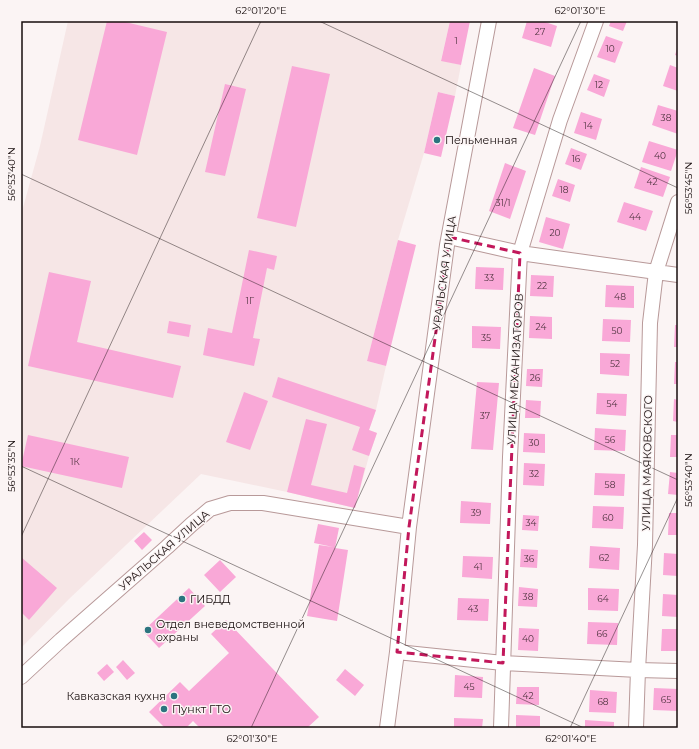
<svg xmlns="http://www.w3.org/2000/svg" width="699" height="749" viewBox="0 0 699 749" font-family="Montserrat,sans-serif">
<rect width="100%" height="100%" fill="#fbf4f4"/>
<!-- built -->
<path fill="#f6e6e6" d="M68 21H450L441 60 461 65 455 96 438 92 424 153 398 240 367 361 386 366 376 410 369 430 377 433 369 456 355 508 287 492 201 474 69 599 21 648V215L40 146Z"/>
<!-- building -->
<path fill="#f9a8d7" d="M107 21H121L167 32 137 155 78 140Z
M450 21H470L461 65 441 61Z
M527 21H542L557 26 551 47 522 38Z
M611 21H627L623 31 609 26Z
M606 36 623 42 615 63 597 57Z
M678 46V56L675 55Z
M670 65 678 68V91L663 86Z
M292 66 330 74 296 227 257 218Z
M534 68 555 76 535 135 513 128Z
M594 74 610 80 604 97 587 90Z
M225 84 246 89 225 176 205 172Z
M438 92 455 96 441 157 424 153Z
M658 105 678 111V134L652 125Z
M581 112 602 119 596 140 574 133Z
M649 141 678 150 671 171 642 162Z
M571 148 587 154 581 170 565 164Z
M505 163 526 171 510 219 489 211Z
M641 167 670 177 663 197 634 188Z
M558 179 575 185 570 202 552 196Z
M624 202 653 211 646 231 617 222Z
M546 217 570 224 563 249 539 242Z
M398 240 416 245 386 366 367 361Z
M249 250 277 256 274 270 267 268 253 338 260 339 254 366 203 355 208 328 232 333Z
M476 267 504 268 503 290 475 289Z
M49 272 91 281 77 342 181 366 173 398 28 366Z
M531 275 554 276 553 297 530 296Z
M606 285 634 286V308L605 307Z
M530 316 552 317V339L529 338Z
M603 319 631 320 630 342 602 341Z
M169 321 191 325 189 337 167 333Z
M675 325H678V347H674Z
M472 326 501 327 500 349 472 348Z
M600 353 630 354 629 376 600 374Z
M675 362H678V384H674Z
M527 369H543L542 387 526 386Z
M278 377 376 410 369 430 377 433 369 456 352 450 360 427 272 397Z
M477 382 499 383 493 450 471 449Z
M244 392 268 401 250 450 226 442Z
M597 393 627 394 626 416 596 414Z
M674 399 678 400V422L673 421Z
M526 400 541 401 540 418H525Z
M306 419 327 424 311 485 347 493 354 465 365 468 355 508 287 492Z
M595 428 626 430 625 451 594 450Z
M524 433 545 434V453L523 452Z
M28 435 129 457 122 488 21 466Z
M671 435H678V457H670Z
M524 463 545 464 544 486 523 485Z
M670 472 678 473V495L668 494Z
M595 473 625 474 624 496 594 495Z
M461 501 491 503 490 524 460 523Z
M593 506 624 507 623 529 592 528Z
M669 513H678V535H668Z
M523 515 539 516 538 531 522 530Z
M318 524 339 528 335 548 348 550 337 621 307 616 319 545 333 547 314 543Z
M144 532 152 540 142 550 134 541Z
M590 546 620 548 619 570 589 568Z
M521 549 538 550 537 568 520 567Z
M664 553 678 554V576L663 575Z
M463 556 493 557 492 579 462 577Z
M21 557 57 588 29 620 21 612Z
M220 560 236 577 220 592 204 575Z
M519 587 538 589 537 607 518 606Z
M189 588 205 606 159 648 143 631Z
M588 588 619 589 618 611 588 610Z
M663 594 678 595V617L662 616Z
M458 598 489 599 488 621 457 620Z
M226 620 319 717 307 728H200L193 721 186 728H165L149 712 180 682 189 691 229 653 211 634Z
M588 622 618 623 617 645 587 644Z
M519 628 539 629 538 651 518 650Z
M662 629H678V651H661Z
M123 660 135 673 127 680 116 667Z
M107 664 114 672 104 681 97 673Z
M345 669 364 685 355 696 336 680Z
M455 675 483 677 482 698 454 697Z
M517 687H539V705L516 704Z
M654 688 678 689V711L653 710Z
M590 690 617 692 616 713 589 712Z
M516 715 540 716V728H516Z
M454 718 483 719 482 728H454Z
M585 720 614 722V728H585Z"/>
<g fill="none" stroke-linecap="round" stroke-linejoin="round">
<defs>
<path id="minor" d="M449 237 520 253 678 275
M397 652 503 663 638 670 678 671
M21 677 61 640 167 547 192 524 210 509 230 503H263L409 527
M387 728 397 652 409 527 447 245 489 21
M501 728 510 457 520 253 560 120 596 21
M636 728 638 670 645 545 650 323 656 272 678 202"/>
</defs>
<!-- minor casing -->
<use href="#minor" stroke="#b89999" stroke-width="16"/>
<!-- minor -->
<use href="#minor" stroke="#fff" stroke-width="14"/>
</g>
<!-- marked area -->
<path fill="none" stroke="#c2185b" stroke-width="3" stroke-dasharray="8 5" stroke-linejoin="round" d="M449 237 520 253 503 663 397 652 409 527Z"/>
<!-- ticks -->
<path fill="none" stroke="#170d0d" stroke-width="1" stroke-opacity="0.45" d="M319 21 678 188M21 174 678 480M21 466 584 728M21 537 261 21M251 728 581 21M570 728 678 497"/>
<!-- markers -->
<g fill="#2c747f" stroke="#fbf4f4" stroke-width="1.5">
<circle cx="437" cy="140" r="4"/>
<circle cx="182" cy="599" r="4"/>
<circle cx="148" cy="630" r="4"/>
<circle cx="174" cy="696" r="4"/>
<circle cx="164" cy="709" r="4"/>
</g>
<g text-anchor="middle" stroke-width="3" stroke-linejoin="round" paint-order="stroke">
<!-- number labels -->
<g font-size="9" fill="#503440">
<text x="540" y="35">27</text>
<text x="456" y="44">1</text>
<text x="610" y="52">10</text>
<text x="599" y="88">12</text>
<text x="666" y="121">38</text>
<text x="588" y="129">14</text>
<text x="660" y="159">40</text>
<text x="576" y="162">16</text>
<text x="652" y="185">42</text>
<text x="564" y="193">18</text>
<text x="503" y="206">31/1</text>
<text x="635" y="220">44</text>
<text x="555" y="236">20</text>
<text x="489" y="281">33</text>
<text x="542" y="289">22</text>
<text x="620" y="300">48</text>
<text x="250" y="304">1Г</text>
<text x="541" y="330">24</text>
<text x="617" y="334">50</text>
<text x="486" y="341">35</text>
<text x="615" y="367">52</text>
<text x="535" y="381">26</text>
<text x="612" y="407">54</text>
<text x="485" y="419">37</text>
<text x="610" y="443">56</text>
<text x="534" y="446">30</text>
<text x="75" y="465">1К</text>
<text x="534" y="477">32</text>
<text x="610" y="488">58</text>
<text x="476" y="516">39</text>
<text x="608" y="521">60</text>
<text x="531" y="526">34</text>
<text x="604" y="561">62</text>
<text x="529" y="562">36</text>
<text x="478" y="570">41</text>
<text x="528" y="600">38</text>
<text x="603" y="602">64</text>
<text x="473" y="612">43</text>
<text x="602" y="637">66</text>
<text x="528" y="642">40</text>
<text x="469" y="690">45</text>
<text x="528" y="699">42</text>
<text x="666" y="703">65</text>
<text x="603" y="705">68</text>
</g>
<!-- poi labels -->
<g font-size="11" fill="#170d0d" stroke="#fbf4f4" text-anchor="start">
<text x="445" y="144">Пельменная</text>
<text x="190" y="603">ГИБДД</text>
<text x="156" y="628">Отдел вневедомственной<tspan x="156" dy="13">охраны</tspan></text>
<text x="166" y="700" text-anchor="end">Кавказская кухня</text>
<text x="172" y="713">Пункт ГТО</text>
</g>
<!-- street labels -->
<g font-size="11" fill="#170d0d" stroke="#fbf4f4">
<text transform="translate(444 273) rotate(-82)" y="4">УРАЛЬСКАЯ УЛИЦА</text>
<text transform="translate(515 369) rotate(-87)" y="4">УЛИЦА МЕХАНИЗАТОРОВ</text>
<text transform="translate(647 463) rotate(-89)" y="4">УЛИЦА МАЯКОВСКОГО</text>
<text transform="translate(164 550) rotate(-41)" y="4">УРАЛЬСКАЯ УЛИЦА</text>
</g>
</g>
<!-- border -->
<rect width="699" height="749" fill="none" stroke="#fbf4f4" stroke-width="44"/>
<rect x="22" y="22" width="655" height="705" fill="none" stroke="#170d0d" stroke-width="1.5"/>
<g font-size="10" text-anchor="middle" fill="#170d0d">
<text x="261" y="14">62°01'20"E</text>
<text x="580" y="14">62°01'30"E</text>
<text transform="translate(11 174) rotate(-90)" y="4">56°53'40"N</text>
<text transform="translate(688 188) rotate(-90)" y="4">56°53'45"N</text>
<text transform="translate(11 466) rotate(-90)" y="4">56°53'35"N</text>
<text transform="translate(688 480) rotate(-90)" y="4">56°53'40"N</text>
<text x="252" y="742">62°01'30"E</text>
<text x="571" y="742">62°01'40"E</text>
</g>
</svg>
